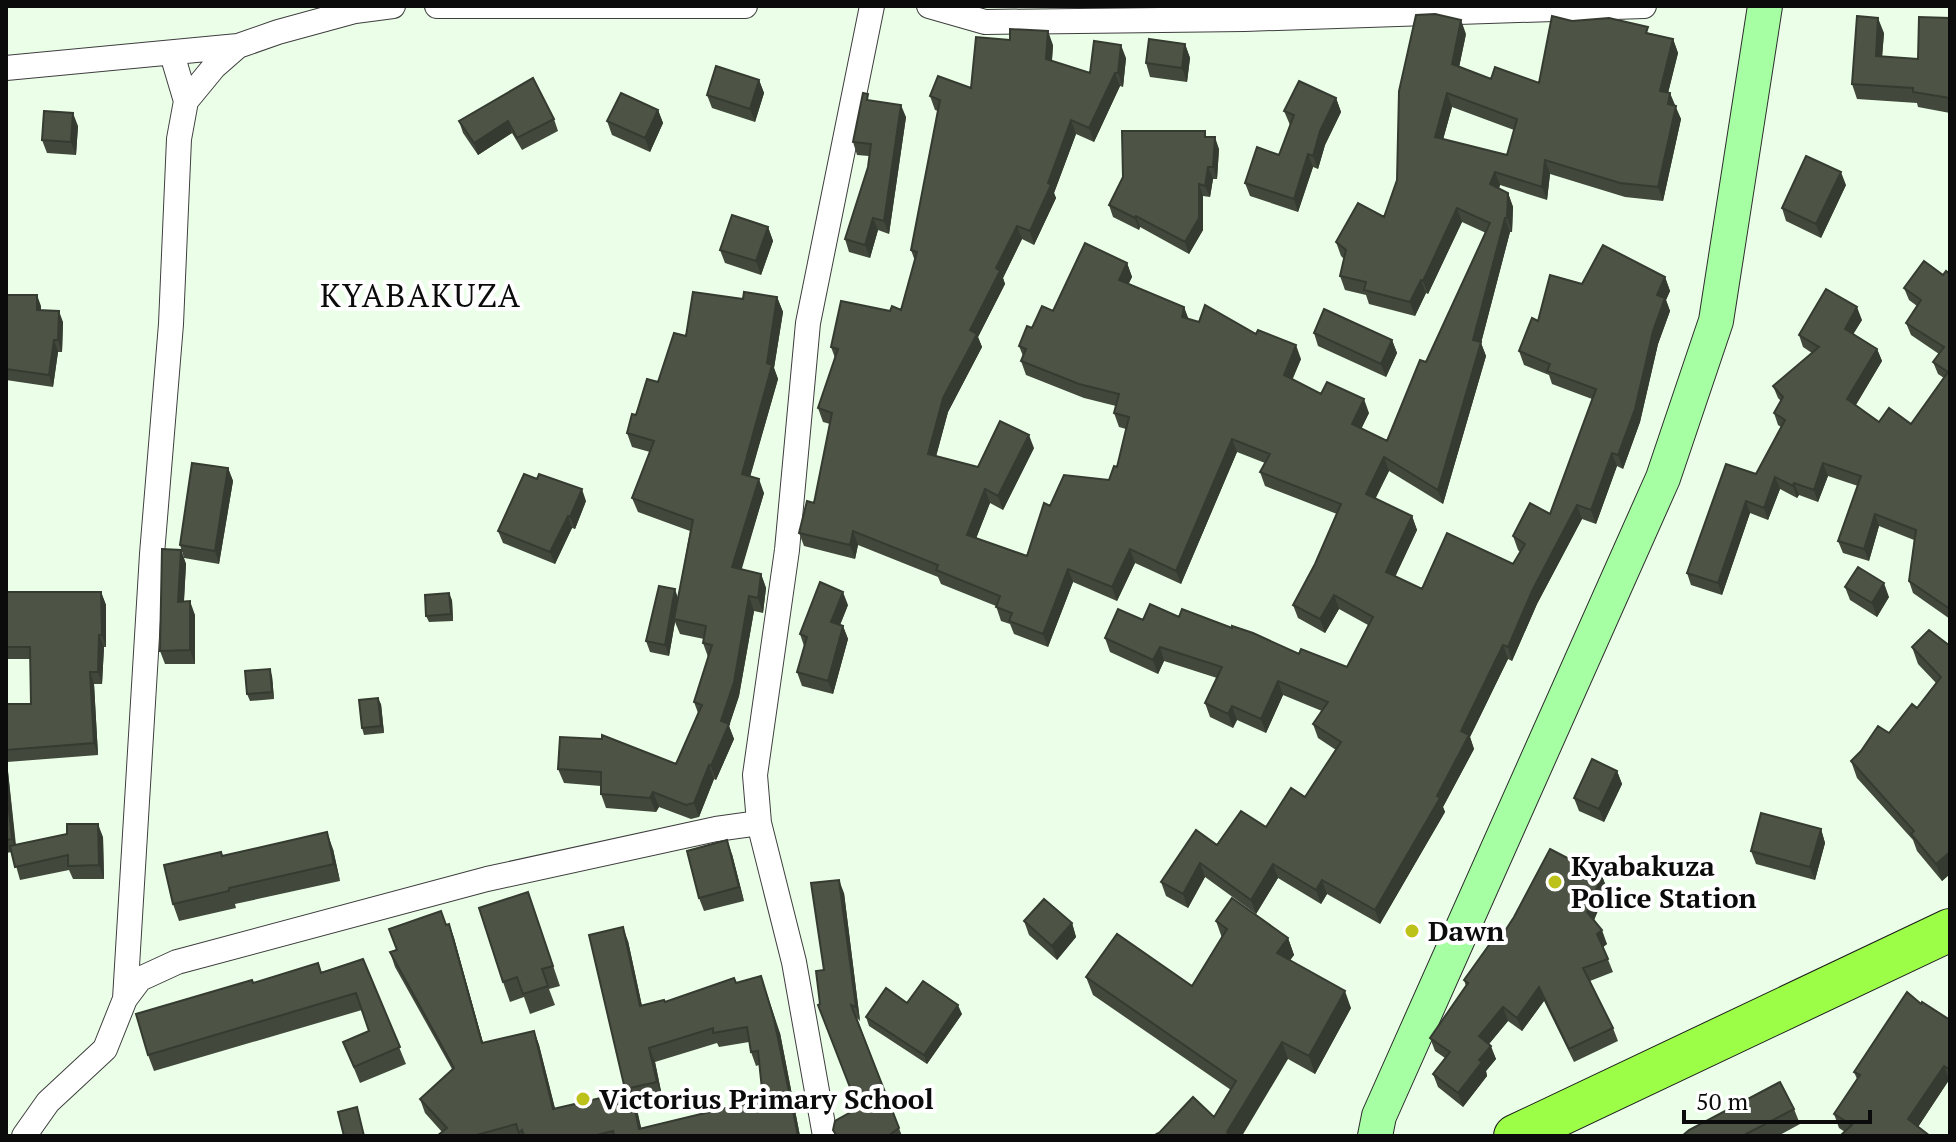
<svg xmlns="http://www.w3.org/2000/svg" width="1956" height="1142" viewBox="0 0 1956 1142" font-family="'PT Serif',serif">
<rect width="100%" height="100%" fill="#ebffe8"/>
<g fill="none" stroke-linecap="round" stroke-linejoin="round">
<defs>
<path id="street" d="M437 6H745
M929 6 985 22 1245 19 1644 6
M6 68 238 46 278 32 355 11 393 6
M186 101 214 67 238 46
M125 999 152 554 171 324 179 139 186 101 172 54
M24 1136 48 1102 105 1049 125 999 140 979 177 962 487 879 716 829 759 823
M825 1136 794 962 759 823 755 775 787 550 808 323 872 6"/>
<path id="secondary" d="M1375 1136 1379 1116 1663 478 1716 321 1765 6"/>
<path id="highway" d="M1515 1136 1950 930"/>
</defs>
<!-- street casing -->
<use href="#street" stroke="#3e3e3e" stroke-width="26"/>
<!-- secondary casing -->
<use href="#secondary" stroke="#2d2d2d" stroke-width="36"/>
<!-- highway casing -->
<use href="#highway" stroke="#1c1c1c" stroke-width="44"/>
<!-- street -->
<use href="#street" stroke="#fff" stroke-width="24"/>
<!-- secondary -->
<use href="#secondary" stroke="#a6ffa3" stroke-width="34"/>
<!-- highway -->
<use href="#highway" stroke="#9cfe47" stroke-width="42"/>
</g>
<!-- wall -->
<path fill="#42483c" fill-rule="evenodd" d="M1950 18V113L1918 107 1917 103 1857 99 1852 84 1884 33 1882 56 1918 59Z
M1572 21 1650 33 1673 39 1678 53 1668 93 1681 119 1663 201 1625 197 1550 174 1547 200 1500 185 1499 189 1508 193 1513 207 1512 232H1510L1481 343 1486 356 1443 504 1389 471 1375 498 1412 516 1417 530 1395 576 1422 589 1513 564 1520 552 1518 550 1513 536 1550 514 1592 399 1552 384 1549 375 1524 365 1519 351 1538 321 1582 284 1665 277 1670 291 1666 300 1670 311 1658 344 1640 422 1623 469 1617 466 1596 524 1582 519 1537 604 1512 661 1508 659 1470 737 1474 749 1443 807 1445 812 1380 924 1327 894 1321 904 1278 878 1256 914 1205 877 1188 908 1166 896 1161 882 1217 845 1266 827 1305 797 1336 750 1318 738 1313 724 1322 711 1283 695 1266 733 1237 720 1233 728 1210 717 1205 703 1217 678 1164 661 1158 674 1110 652 1105 638 1143 620 1179 617 1299 654 1347 667 1368 625 1339 609 1325 633 1298 618 1293 605 1315 564 1337 514 1265 486 1260 472 1265 463 1237 452 1181 584 1135 563 1117 601 1073 582 1048 647 1014 634 1010 624 1001 621 996 606 941 584 938 577 858 545 855 559 804 546 799 533 814 503 830 424 823 422 818 408 835 358 831 347 890 311 901 310 915 261 911 250 938 111 935 110 930 96 971 88 1053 45 1052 61 1090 73 1126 58 1123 87 1120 86 1094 142 1076 134 1054 193 1056 198 1034 245 1022 239 1003 278 1005 284 978 337 982 347 948 412 936 456 978 467 1034 448 1003 510 990 503 976 538 1027 556 1050 506 1109 480 1117 467 1126 429 1119 427 1114 413 1116 406 1084 398 1026 375 1021 361 1023 356 1019 346 1032 328 1053 311 1127 263 1132 277 1128 284 1184 307 1188 319 1301 359 1292 379 1321 394 1369 413 1361 428 1387 441 1426 362 1486 233 1462 222 1428 294 1426 293 1415 316 1369 304 1366 295 1345 290 1340 276 1344 259 1341 256 1336 242 1384 217 1466 34 1459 67 1491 79 1539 83ZM1452 107 1514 130 1507 155 1443 139Z
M1185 44 1190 58 1187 82 1150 77 1146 63Z
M759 80 764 93 755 122 712 108 707 95Z
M1336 98 1341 112 1325 145 1318 169 1313 167 1298 212 1250 196 1245 183 1279 155 1290 125 1284 111Z
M871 100 906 117 889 234 878 230 870 258 849 252 845 239 868 167 869 156 857 155 853 142Z
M658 110 663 123 650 152 612 135 607 121Z
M554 119 558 131 522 150 512 133 478 155 463 133 459 121Z
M78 126 76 155 47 153 42 140Z
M1207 137 1219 149 1217 179H1213L1210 197 1203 196V230L1189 254 1140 227 1139 230 1113 217 1109 205Z
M1846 185 1821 238 1786 221 1782 208Z
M768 227 773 241 761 275 725 263 720 250Z
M1950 274V619L1913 593 1909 581 1914 540 1879 526 1869 561 1843 553 1838 541 1858 486 1828 476 1818 502 1799 495 1797 498 1780 489 1768 520 1750 513 1722 595 1691 585 1687 573 1756 474 1781 427 1778 425 1774 413 1781 401 1778 398 1773 386 1812 353 1803 347 1799 335 1862 320 1853 334 1877 349 1882 361 1856 405 1879 422 1911 424 1944 378 1938 374 1933 362 1939 354 1911 335 1906 323 1917 306 1909 300 1904 288Z
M6 295H37L41 310 63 322 62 352H58L53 387 6 380Z
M777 297 783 312 774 368 778 379 750 476 764 493 741 569 761 574 766 588 763 613 754 611 739 696 729 726 734 739 716 780 714 779 699 817 691 819 659 807 656 812 606 808 601 794V786L564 783 558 769 676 764 698 713 694 702 708 657 703 643 704 639 680 634 675 622 669 656 650 652 646 641 678 598 690 531 638 512 632 498 650 452 632 447 627 433 636 415 686 336 743 299Z
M1314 333 1392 340 1397 353 1386 377 1318 346Z
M228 468 233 481 219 564 184 558 180 545Z
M586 501 575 529 572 528 555 564 503 543 498 531Z
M181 550 186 564 184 602 195 615V664H165L160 651Z
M1845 587 1889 597 1877 617 1850 600Z
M6 592H101L106 605V647H104L102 684H94L98 755 7 762 16 845 103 837 104 879H73L69 870 20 880 12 852 6 853V704H31V659H6Z
M452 600 453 621 429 622 426 616Z
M848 605 840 625 843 626 848 639 833 694 802 686 797 672 804 646 800 634Z
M1950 646V874L1942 881 1917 851 1913 840 1857 778 1851 761 1889 733 1917 708 1936 683 1918 664 1912 647Z
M272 676 274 699 250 701 247 694Z
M381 704 384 733 364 735 362 728Z
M1617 771 1622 784 1604 822 1579 811 1574 798Z
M1821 829 1825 843 1815 880 1756 864 1751 851Z
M333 849 340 881 235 904 236 908 179 921 173 904 222 856Z
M732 854 744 901 704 911 699 898Z
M1602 876 1607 889 1594 920 1607 944 1603 947 1613 972 1590 981 1613 1028 1618 1041 1574 1062 1544 1001 1522 1031 1508 1021 1489 1044 1496 1059 1486 1071 1487 1076 1463 1107 1438 1087 1433 1074 1445 1058 1435 1051 1430 1038 1466 986 1464 980 1501 937Z
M528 892 560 986 549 989 555 1005 530 1014 524 997 510 1002 503 982Z
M844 893 860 1021 857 1018 902 1136H835L833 1130 858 1108 820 1004 824 970Z
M1024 921 1072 923 1076 937 1057 960 1029 935Z
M1216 921 1288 938 1294 955 1290 960 1351 1008 1315 1074 1288 1059 1214 1117 1231 1090 1093 995 1086 977 1192 986 1222 938Z
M449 924 454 938 483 1043 534 1031 539 1045 555 1109 626 1092 625 1089 628 941 642 1006 665 1002 736 983 780 1033 800 1136H437L442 1132 425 1113 420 1099 452 1069 395 967 390 952ZM749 1042 751 1052 756 1066 759 1065 763 1099 641 1128 635 1102 662 1096 655 1062 717 1043 719 1047Z
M363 959 406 1064 360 1083 343 1042 369 1031 362 1010 154 1071 148 1055 253 983 321 972Z
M907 1003 962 1014 927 1064 869 1026 866 1017Z
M1921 1004 1950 1020V1080H1949L1918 1127 1845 1132 1839 1128 1834 1114 1857 1079 1854 1072Z
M1794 1109 1800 1124 1778 1136H1682Z"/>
<!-- shaded-wall -->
<path fill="#363b31" d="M1878 18 1884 33 1881 71 1876 56Z
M1461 20 1466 34 1457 77 1452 64Z
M1048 31 1053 45 1051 72 1046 59Z
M1673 39 1678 53 1665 105 1660 91Z
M1185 44 1190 58 1187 82 1182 68Z
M1121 45 1126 58 1123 87 1118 73Z
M1115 73 1120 86 1094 142 1089 128Z
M759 80 764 93 755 122 750 109Z
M1447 93 1452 107 1440 151 1435 137Z
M1670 93 1681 119 1663 201 1658 187Z
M1336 98 1341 112 1325 145 1318 169 1313 156 1320 131Z
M901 105 906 117 889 234 884 221Z
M658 110 663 123 650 152 645 138Z
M73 113 78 126 76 155 71 142Z
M1071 120 1076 134 1054 193 1056 198 1034 245 1030 231Z
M508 121 512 133 478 155 474 143Z
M1215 137 1219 149 1217 179 1213 167Z
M1308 154 1313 167 1298 212 1294 199Z
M1545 160 1550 174 1547 200 1542 187Z
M6 167 8 200 6 195Z
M1208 167 1213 179 1210 197 1205 186Z
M1495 172 1500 185 1495 197 1490 184Z
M1841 172 1846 185 1821 238 1816 224Z
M1199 184 1203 196V230L1189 254 1185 242Z
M1508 193 1513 207 1512 232 1507 218Z
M1457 208 1462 222 1428 294 1423 281Z
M1136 216 1140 227 1139 230 1135 218Z
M873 218 878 230 870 258 865 245Z
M1505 218 1510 232 1481 343 1486 356 1443 504 1438 490 1473 340Z
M1017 226 1022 239 1003 278 1005 284 978 337 982 347 948 412 933 468 928 454 943 398 996 268Z
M768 227 773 241 761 275 756 261Z
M1127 263 1132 277 1124 294 1119 280Z
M1665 277 1670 291 1666 300 1670 311 1658 344 1640 422 1623 469 1618 455 1657 295Z
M1421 280 1426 293 1415 316 1410 302Z
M37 295 41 306V322L37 310Z
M777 297 783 312 774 368 778 379 747 488 742 474 767 363Z
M1184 307 1189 320 1182 317Z
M1857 307 1862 320 1849 341 1845 329Z
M59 311 63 322 62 352 58 340Z
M54 340 58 352 53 387 49 375Z
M1392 340 1397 353 1386 377 1381 364Z
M1296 345 1301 359 1289 388 1284 375Z
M1877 349 1882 361 1852 411 1847 399Z
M1364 399 1369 413 1357 438 1352 424Z
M1029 435 1034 448 1003 510 998 496Z
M1232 439 1237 452 1181 584 1176 571Z
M1612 453 1617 466 1596 524 1591 510Z
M1384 457 1389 471 1371 508 1366 494Z
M1823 463 1828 476 1818 502 1814 490Z
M228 468 233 481 219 564 215 551Z
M1775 477 1780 489 1768 520 1764 508Z
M759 479 764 493 738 582 732 567Z
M1794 483 1799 495 1797 498 1793 486Z
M582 489 586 501 575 529 570 517Z
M985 489 990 503 972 549 967 535Z
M1746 501 1750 513 1722 595 1718 583Z
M1577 505 1582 519 1537 604 1512 661 1508 647 1532 591Z
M1875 514 1879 526 1869 561 1864 549Z
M568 516 572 528 555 564 550 552Z
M1412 516 1417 530 1391 586 1386 572Z
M853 531 858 545 855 559 850 545Z
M1130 549 1135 563 1117 601 1112 587Z
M181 550 186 564 183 615 178 602Z
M1068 569 1073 582 1048 647 1043 634Z
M761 574 766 588 763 613 758 598Z
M1884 583 1889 597 1877 617 1872 603Z
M675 589 679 601 674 619 675 622 669 656 665 645Z
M101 592 106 605V647L102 635Z
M843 592 848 605 836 635 831 622Z
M449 593 452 600 453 621 451 614Z
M1334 595 1339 609 1325 633 1320 619Z
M749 596 754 611 739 696 729 726 734 739 716 780 711 766Z
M190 601 195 615V664L190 650Z
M843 626 848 639 833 694 828 681Z
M99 635 104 647 102 684 98 672Z
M1503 645 1508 659 1470 737 1474 749 1443 807 1445 812 1380 924 1375 910 1437 796 1461 731Z
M1160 647 1164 661 1158 674 1153 660Z
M270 669 272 676 274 699 272 692Z
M90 672 94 684 98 755 94 743Z
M1278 681 1283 695 1266 733 1261 719Z
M378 698 381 704 384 733 381 726Z
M1232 706 1237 720 1233 728 1228 714Z
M6 759 7 762 16 851 12 839 6 781Z
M709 765 714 779 699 817 694 803Z
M1617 771 1622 784 1604 822 1599 809Z
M653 792 659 807 656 812 650 798Z
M98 824 103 837 104 879 99 865Z
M1821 829 1825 843 1815 880 1810 867Z
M327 832 333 849 340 881 334 864Z
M727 840 732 854 744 901 739 887Z
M1950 852V874L1942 881 1936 864Z
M1200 863 1205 877 1188 908 1183 894Z
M1273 864 1278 878 1256 914 1251 900Z
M1602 876 1607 889 1592 925 1587 912Z
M839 880 844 893 860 1021 856 1007Z
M1322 880 1327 894 1321 904 1316 890Z
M1072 923 1076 937 1057 960 1052 946Z
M449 924 454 938 487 1057 482 1043Z
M623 927 628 941 645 1020 640 1006Z
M1602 930 1607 944 1602 948 1597 934Z
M1288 938 1294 955 1283 970 1277 953Z
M1539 987 1544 1001 1522 1031 1517 1018Z
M766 991 780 1033 800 1136H798Z
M1345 991 1351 1008 1315 1074 1309 1056Z
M958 1005 962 1014 927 1064 924 1055Z
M1503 1007 1508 1021 1484 1050 1479 1036Z
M534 1031 539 1045 559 1124 553 1109Z
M1282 1042 1288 1059 1242 1136H1229L1227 1132Z
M1491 1046 1496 1059 1486 1071 1487 1076 1463 1107 1458 1093 1479 1060Z
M649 1048 655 1062 662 1096 657 1082Z
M1944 1066 1949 1080 1914 1133 1908 1119Z
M631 1091 636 1105 643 1136 639 1129Z"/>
<!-- building -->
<path fill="#4d5446" stroke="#363b31" stroke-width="2" fill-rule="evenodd" d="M1435 14 1461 20 1452 64 1491 79 1495 67 1539 83 1552 16 1572 21 1609 18 1648 27 1646 33 1673 39 1660 91 1670 93 1668 104 1676 106 1658 187 1620 183 1545 160 1542 187 1495 172 1490 184 1508 193 1507 218H1505L1473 340 1481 342 1438 490 1384 457 1366 494 1412 516 1386 572 1422 589 1447 533 1513 564 1525 544 1513 536 1530 503 1550 514 1596 389 1547 371 1550 364 1519 351 1532 318 1538 321 1550 275 1582 284 1603 245 1665 277 1657 295 1665 298 1653 331 1635 409 1618 455 1612 453 1591 510 1577 505 1532 591 1508 647 1503 645 1461 731 1469 735 1437 796 1440 798 1375 910 1322 880 1316 890 1273 864 1251 900 1200 863 1183 894 1161 882 1196 830 1217 845 1241 811 1266 827 1291 788 1305 797 1341 742 1313 724 1328 702 1278 681 1261 719 1232 706 1228 714 1205 703 1222 667 1160 647 1153 660 1105 638 1118 609 1143 620 1150 604 1179 617 1182 609 1232 628V626L1253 633 1299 654 1301 649 1347 667 1373 617 1334 595 1320 619 1293 605 1315 564 1341 504 1260 472 1270 454 1232 439 1176 571 1130 549 1112 587 1068 569 1043 634 1009 621 1012 613 996 607 1000 596 936 570 938 565 853 531 850 545 799 533 807 501 814 503 832 413 818 408 838 349 831 347 841 301 890 311 892 306 901 310 917 252 911 250 940 100 930 96 938 76 971 88 976 37 1010 40V29L1048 31 1046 59 1090 73 1094 41 1121 45 1118 73H1115L1089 128 1071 120 1048 183 1051 185 1030 231 1017 226 996 268 1000 271 970 330 977 334 943 398 928 454 978 467 1000 421 1029 435 998 496 985 489 967 535 1027 556 1044 503 1050 506 1064 475 1109 480 1114 466 1117 467 1129 417 1114 413 1119 394 1079 384 1021 361 1026 349 1019 346 1027 326 1032 328 1042 306 1053 311 1085 243 1127 263 1119 280 1184 307 1182 317 1199 322 1205 305 1256 334 1258 330 1296 345 1284 375 1321 394 1327 382 1364 399 1352 424 1387 441 1420 360 1426 362 1490 223 1457 208 1423 281 1421 280 1410 302 1364 290 1366 282 1340 276 1346 250 1336 242 1358 203 1384 217 1397 180 1399 91 1416 15ZM1447 93 1517 119 1507 155 1435 137Z
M1857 16 1878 18 1876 56 1918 59 1919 17 1950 18V98L1913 92V88L1852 84Z
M1149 39 1185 44 1182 68 1146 63Z
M716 66 759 80 750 109 707 95Z
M533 78 554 119 517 138 508 121 474 143 459 121Z
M1299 81 1336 98 1320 131 1313 156 1308 154 1294 199 1245 183 1257 147 1279 155 1294 115 1284 111Z
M621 93 658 110 645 138 607 121Z
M863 93 868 94 867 100 901 105 884 221 873 218 865 245 845 239 868 167 871 144 853 142Z
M44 111 73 113 71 142 42 140Z
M1122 131H1205V137H1215L1213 167H1208L1205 186 1199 184V218L1185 242 1136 216 1135 218 1109 205 1123 177Z
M1806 156 1841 172 1816 224 1782 208Z
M732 215 768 227 756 261 720 250Z
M1924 261 1943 275 1946 271 1950 274V609L1909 581 1916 530 1875 514 1864 549 1838 541 1861 476 1823 463 1814 490 1794 483 1793 486 1775 477 1764 508 1746 501 1718 583 1687 573 1726 464 1756 474 1785 420 1774 413 1783 397 1773 386 1819 347 1799 335 1826 289 1857 307 1845 329 1877 349 1847 399 1879 422 1889 408 1911 424 1948 372 1933 362 1944 347 1906 323 1921 300 1904 288Z
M693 292 743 299 744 292 777 297 767 363 772 365 742 474 759 479 732 567 761 574 758 598 749 596 734 682 721 721 729 724 711 766 709 765 694 803 686 805 653 792 650 798 601 794V772L558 769 560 737 602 739V735L676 764 702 705 694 702 712 645 703 643 706 626 674 619 693 520 632 498 654 441 627 433 632 414 636 415 647 379 658 382 674 333 686 336Z
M6 295H37V310L59 311 58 340H54L49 375 6 369Z
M1324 309 1392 340 1381 364 1314 333Z
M192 463 228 468 215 551 180 545Z
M524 474 537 479 539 474 582 489 570 517 568 516 550 552 498 531Z
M162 549 181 550 178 602 190 601V650L160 651Z
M1858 567 1884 583 1872 603 1845 587Z
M820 582 843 592 831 622 843 626 828 681 797 672 807 637 800 634Z
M659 586 675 589 665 645 646 641Z
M6 592H101L102 635H99L98 672H90L94 743 6 750V704H31L30 647H6Z
M449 593 451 614 426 616 425 595Z
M1929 630 1950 646V852L1936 864 1911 834 1914 831 1851 761 1861 751 1878 726 1889 733 1912 704 1917 708 1941 677 1912 647Z
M270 669 272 692 247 694 245 671Z
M378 698 381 726 362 728 359 700Z
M1592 759 1617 771 1599 809 1574 798Z
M6 781 12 839 6 840Z
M1761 813 1821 829 1810 867 1751 851Z
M67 824H98L99 865 68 866V855L15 867 10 846 67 834Z
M327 832 334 864 229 888V891L173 904 164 865 221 852 222 856Z
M727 840 739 887 699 898 687 851Z
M1550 849 1602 876 1587 912 1602 930 1597 934 1608 959 1583 968 1613 1028 1569 1049 1539 987 1517 1018 1503 1007 1479 1036 1491 1046 1479 1060 1482 1062 1458 1093 1433 1074 1450 1052 1430 1038 1468 983 1464 980 1497 934 1501 937 1514 917Z
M839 880 856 1007 851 1005 899 1128 888 1136H837L833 1130 835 1121 858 1108 818 1005 820 1004 816 971 824 970 811 883Z
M528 892 553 966 542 969 548 986 523 994 517 977 503 982 479 908Z
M1232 898 1288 938 1277 953 1345 991 1309 1056 1282 1042 1227 1132 1231 1136H1153L1160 1132 1193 1097 1214 1117 1236 1081 1086 977 1117 934 1192 986 1227 929 1216 921Z
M1044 899 1072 923 1052 946 1024 921Z
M441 911 446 925 449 924 482 1043 534 1031 553 1109 631 1091 639 1129 763 1099 758 1051 751 1052 747 1027 713 1033V1028L649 1048 657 1082 625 1089 589 935 623 927 640 1006 664 1000 665 1002 734 978 736 983 761 976 774 1019 798 1136H614L613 1131 593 1136H524L522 1130 519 1133 516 1124 473 1136H437L447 1128 420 1099 454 1068 390 952 397 950 389 929Z
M363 959 400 1047 354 1067 343 1042 369 1031 356 993 148 1055 136 1014 252 980 253 983 318 963 321 973Z
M923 981 958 1005 924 1055 866 1017 886 988 907 1003Z
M1907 992 1921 1004 1922 1002 1950 1020V1067L1949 1069 1944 1066 1908 1119 1930 1136H1840L1852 1125 1834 1114 1860 1075 1854 1072Z
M1780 1082 1794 1109 1746 1134 1747 1136H1682L1689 1130Z
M357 1107 364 1136H344L338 1112Z"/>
<!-- markers -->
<g fill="#bdc21b" stroke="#fff" stroke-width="3">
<circle cx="1555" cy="882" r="8"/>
<circle cx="1412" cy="931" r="8"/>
<circle cx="583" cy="1099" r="8"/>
</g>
<g text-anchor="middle" stroke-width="8" stroke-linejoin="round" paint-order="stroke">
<!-- poi labels -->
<g font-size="28" font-weight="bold" fill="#0b0b0b" stroke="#fff" text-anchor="start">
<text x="1571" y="876">Kyabakuza<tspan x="1571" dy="32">Police Station</tspan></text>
<text x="1428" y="941">Dawn</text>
<text x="599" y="1109">Victorius Primary School</text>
</g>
<!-- quarter labels -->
<g font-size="32" letter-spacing="2" fill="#0b0b0b" stroke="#fff">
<text x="421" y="307">KYABAKUZA</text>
</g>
</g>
<!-- border -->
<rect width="1956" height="1142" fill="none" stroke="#0b0b0b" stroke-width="16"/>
<!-- scale -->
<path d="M1684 1110v12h186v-12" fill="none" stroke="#0b0b0b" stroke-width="4"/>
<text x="1696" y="1110" font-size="24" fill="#0b0b0b" stroke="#ffffff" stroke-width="6" paint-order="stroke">50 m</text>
</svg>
